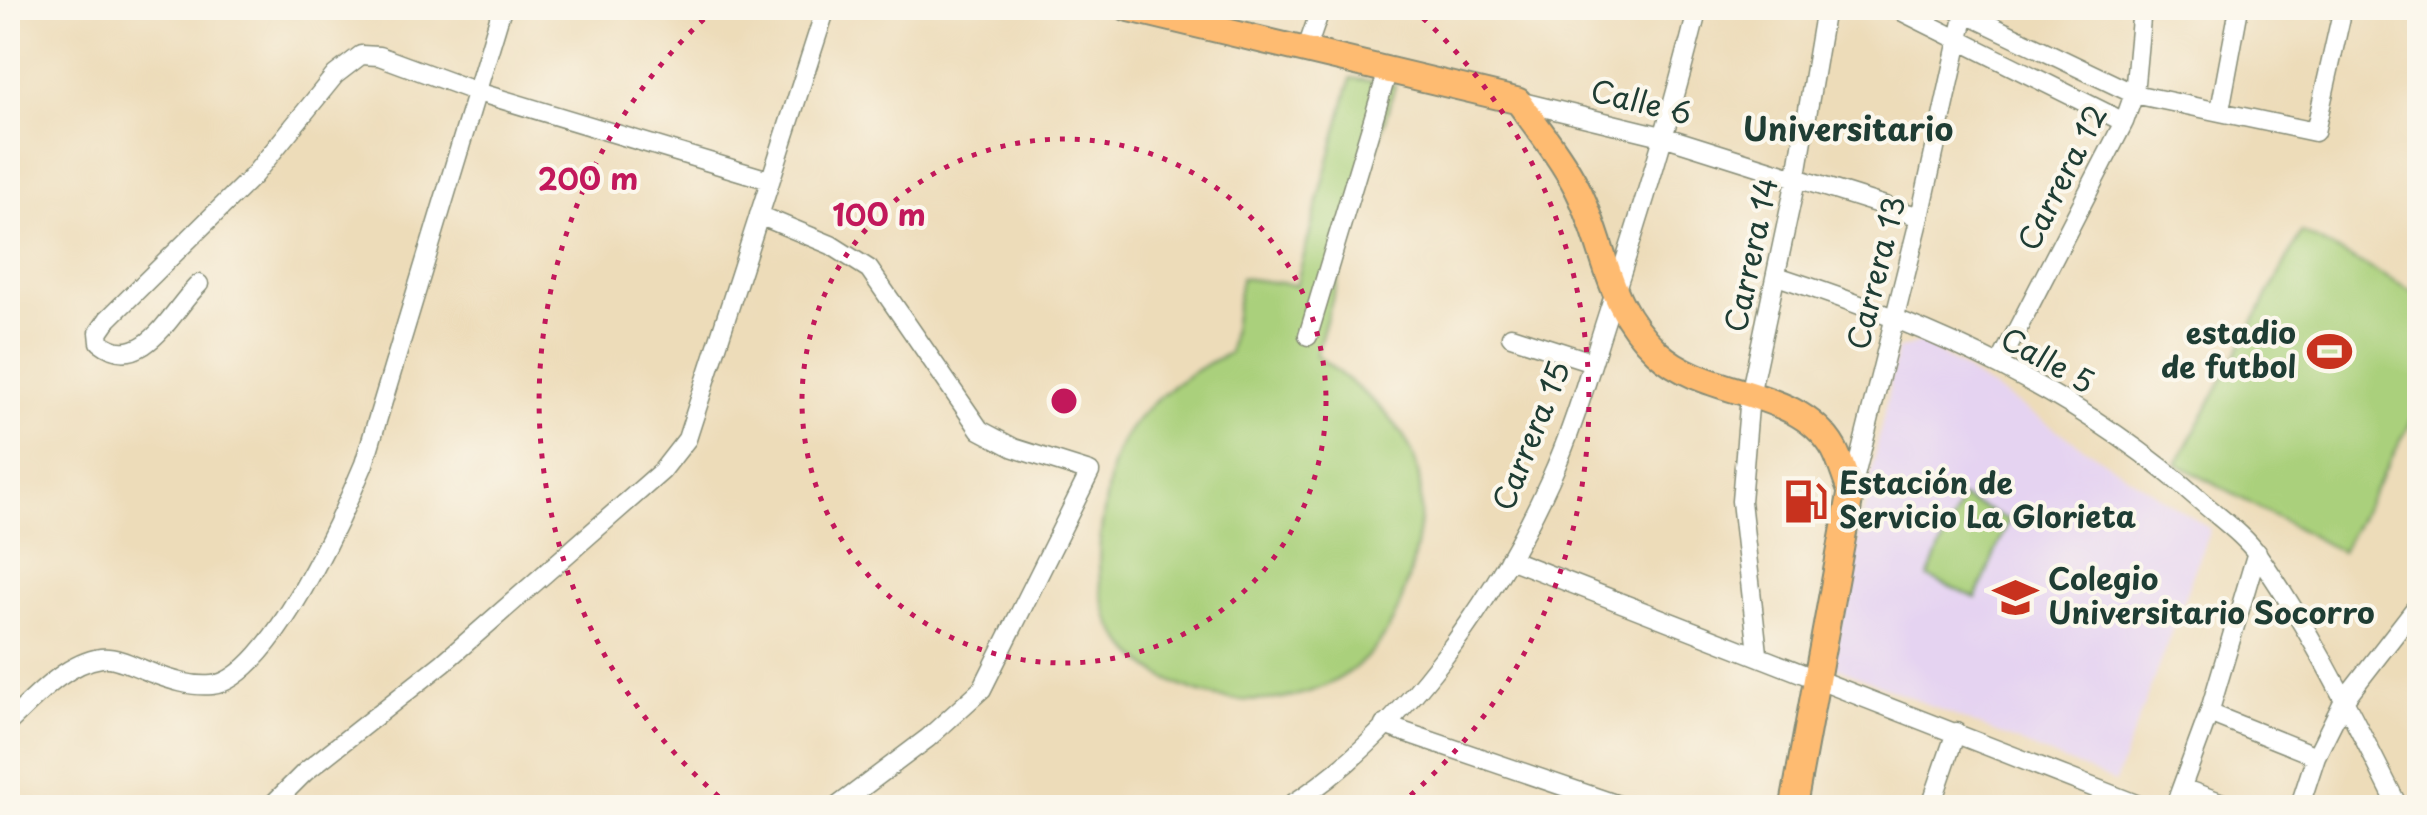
<svg xmlns="http://www.w3.org/2000/svg" width="2427" height="815" viewBox="0 0 2427 815" font-family="'Playpen Sans',sans-serif">
<rect width="100%" height="100%" fill="#fbf7ec"/>
<filter id="ink" filterUnits="userSpaceOnUse"><feTurbulence type="fractalNoise" baseFrequency=".01" numOctaves="2"/><feDisplacementMap in="SourceGraphic" scale="20" xChannelSelector="R" yChannelSelector="G"/><feConvolveMatrix kernelMatrix="1 2 1 2 8 2 1 2 1" color-interpolation-filters="sRGB"/></filter>
<filter id="wash" filterUnits="userSpaceOnUse"><feTurbulence type="fractalNoise" baseFrequency=".0048" numOctaves="4" result="noise"/><feDisplacementMap in="SourceGraphic" scale="40" xChannelSelector="R" yChannelSelector="G"/><feGaussianBlur stdDeviation="2.25" result="paint"/><feColorMatrix in="noise" values="0 0 0 0 0 0 0 0 0 0 0 0 0 0 0 0 0 1.4 0 .05"/><feComposite in="paint" operator="in"/></filter>
<g filter="url(#wash)">
<rect width="100%" height="100%" fill="#eddcb9"/>
<!-- built -->
<path fill="#e5d3f1" d="M1921 342 2210 529 2115 782 1832 665 1897 350Z"/>
<!-- green -->
<path fill="#aad07b" stroke="#648658" stroke-width="2.5" d="M1351 78 1395 85 1316 355C1399 420 1439 445 1413 561 1404 596 1395 629 1368 656 1300 725 1165 712 1115 630 1096 599 1097 552 1103 518 1106 501 1108 482 1112 466 1126 414 1183 374 1229 353L1241 278 1296 285Z
M2302 232 2419 295V407L2341 552 2177 464Z
M1962 498 2009 520 1976 598 1928 577Z"/>
</g>
<g filter="url(#ink)">
<g fill="none" stroke-linecap="round" stroke-linejoin="round">
<defs>
<path id="minor" d="M1895 8 2124 122
M1954 8 2134 94 2315 132 2343 8
M1306 51 1321 8
M1518 101 1666 137 1920 217
M2220 110 2239 8
M759 215 831 245 869 269 980 430 1014 448 1090 472 982 689 928 738 835 808
M1777 276C1933 327 2080 392 2203 503 2221 519 2245 536 2258 555 2313 633 2356 723 2399 808
M199 284C173 308 144 376 100 342L99 332 108 319 253 176 335 75 361 55 379 56 474 91 769 180
M1308 336 1388 70
M1511 336 1592 362
M2000 363 2124 122 2134 94 2142 8
M1851 492 1920 217 1966 8
M1509 559 2146 808
M1758 653 1741 501 1750 395 1797 175 1825 8
M2209 713 2316 756
M8 723C33 700 65 663 101 658 117 656 138 668 152 673 171 680 191 687 212 685 270 679 343 514 364 464L502 8
M1384 725 1627 808
M2182 788 2236 808
M269 808 305 772 443 663 662 471 687 439 826 8
M1286 808C1399 738 1496 599 1550 480 1577 421 1594 354 1615 292 1646 198 1674 104 1698 8
M1930 808 1956 732
M2174 808 2209 713 2257 552
M2299 808 2316 756 2344 700 2420 602"/>
<path id="highway" d="M1127 8 1518 101C1539 130 1562 158 1578 190 1608 251 1604 302 1657 352 1707 399 1797 386 1834 449 1841 462 1845 478 1851 492L1793 808"/>
</defs>
<!-- minor casing -->
<use href="#minor" stroke="#868c76" stroke-width="21"/>
<!-- highway casing -->
<use href="#highway" stroke="#868c76" stroke-width="29"/>
<!-- minor -->
<use href="#minor" stroke="#fff" stroke-width="18"/>
<!-- highway -->
<use href="#highway" stroke="#febb71" stroke-width="25"/>
</g>
</g>
<!-- distance rings -->
<g fill="none" stroke="#c2185b" stroke-width="5" stroke-dasharray="5 10">
<circle cx="1064" cy="401" r="262"/>
<path d="M730 806A525 525 0 0 1 716 8M1412 8A525 525 0 0 1 1398 806"/>
</g>
<!-- icons -->
<defs>
<symbol id="stadium-bare" viewBox="-9 -9 18 18"><path d="M0-5a6.5 5 0 1 0 0 10a6.5 5 0 1 0 0-10ZM-3.5-1.8h7v3.6h-7Z" fill="#c8321e" stroke="#fbf7ec" stroke-width="2.5" paint-order="stroke"/></symbol>
<symbol id="fuel-bare" viewBox="-9 -9 18 18"><path d="M-5.5-6h7V0h2V4h1.3V-2.5L3-4.5l.8-.8L6-3V5H2.5V1h-1V6h-7ZM-4.2-4.7v3.2H.2V-4.7Z" fill="#c8321e" stroke="#fbf7ec" stroke-width="2.5" paint-order="stroke"/></symbol>
<symbol id="school-bare" viewBox="-9 -9 18 18"><path d="M0-5L7-2L0 1L-7-2ZM-4 1L0 2.5L4 1V4Q0 6-4 4Z" fill="#c8321e" stroke="#fbf7ec" stroke-width="2.5" paint-order="stroke"/></symbol>
</defs>
<g fill-rule="evenodd">
<use href="#stadium-bare" x="2298" y="320" width="63" height="63"/>
<use href="#fuel-bare" x="1774" y="470" width="63" height="63"/>
<use href="#school-bare" x="1984" y="566" width="63" height="63"/>
</g>
<g text-anchor="middle" stroke-width="8" stroke-linejoin="round" paint-order="stroke">
<!-- street labels -->
<g font-size="30" fill="#1f3d34" stroke="#fbf7ec">
<text transform="translate(1641 103) rotate(14)" y="10">Calle 6</text>
<text transform="translate(2063 178) rotate(-63)" y="10">Carrera 12</text>
<text transform="translate(1752 255) rotate(-78)" y="10">Carrera 14</text>
<text transform="translate(1877 273) rotate(-76)" y="10">Carrera 13</text>
<text transform="translate(2047 361) rotate(29)" y="10">Calle 5</text>
<text transform="translate(1532 436) rotate(-68)" y="10">Carrera 15</text>
</g>
<!-- poi labels -->
<g font-size="30" font-weight="bold" fill="#1f3d34" stroke="#fbf7ec" text-anchor="start">
<text x="2296" y="344" text-anchor="end">estadio<tspan x="2296" dy="34">de futbol</tspan></text>
<text x="1839" y="494">Estación de<tspan x="1839" dy="34">Servicio La Glorieta</tspan></text>
<text x="2048" y="590">Colegio<tspan x="2048" dy="34">Universitario Socorro</tspan></text>
</g>
<!-- neighbourhood labels -->
<g font-size="32" font-weight="bold" fill="#1f3d34" stroke="#fbf7ec">
<text x="1848" y="141">Universitario</text>
</g>
</g>
<circle cx="1064" cy="401" r="15" fill="#c2185b" stroke="#fbf7ec" stroke-width="5"/>
<g font-size="30" text-anchor="middle" font-weight="bold" fill="#c2185b" stroke="#fbf7ec" stroke-width="8" stroke-linejoin="round" paint-order="stroke">
<text x="588" y="190">200 m</text>
<text x="879" y="226">100 m</text>
</g>
<!-- margin -->
<rect width="2427" height="815" fill="none" stroke="#fbf7ec" stroke-width="40"/>
</svg>
